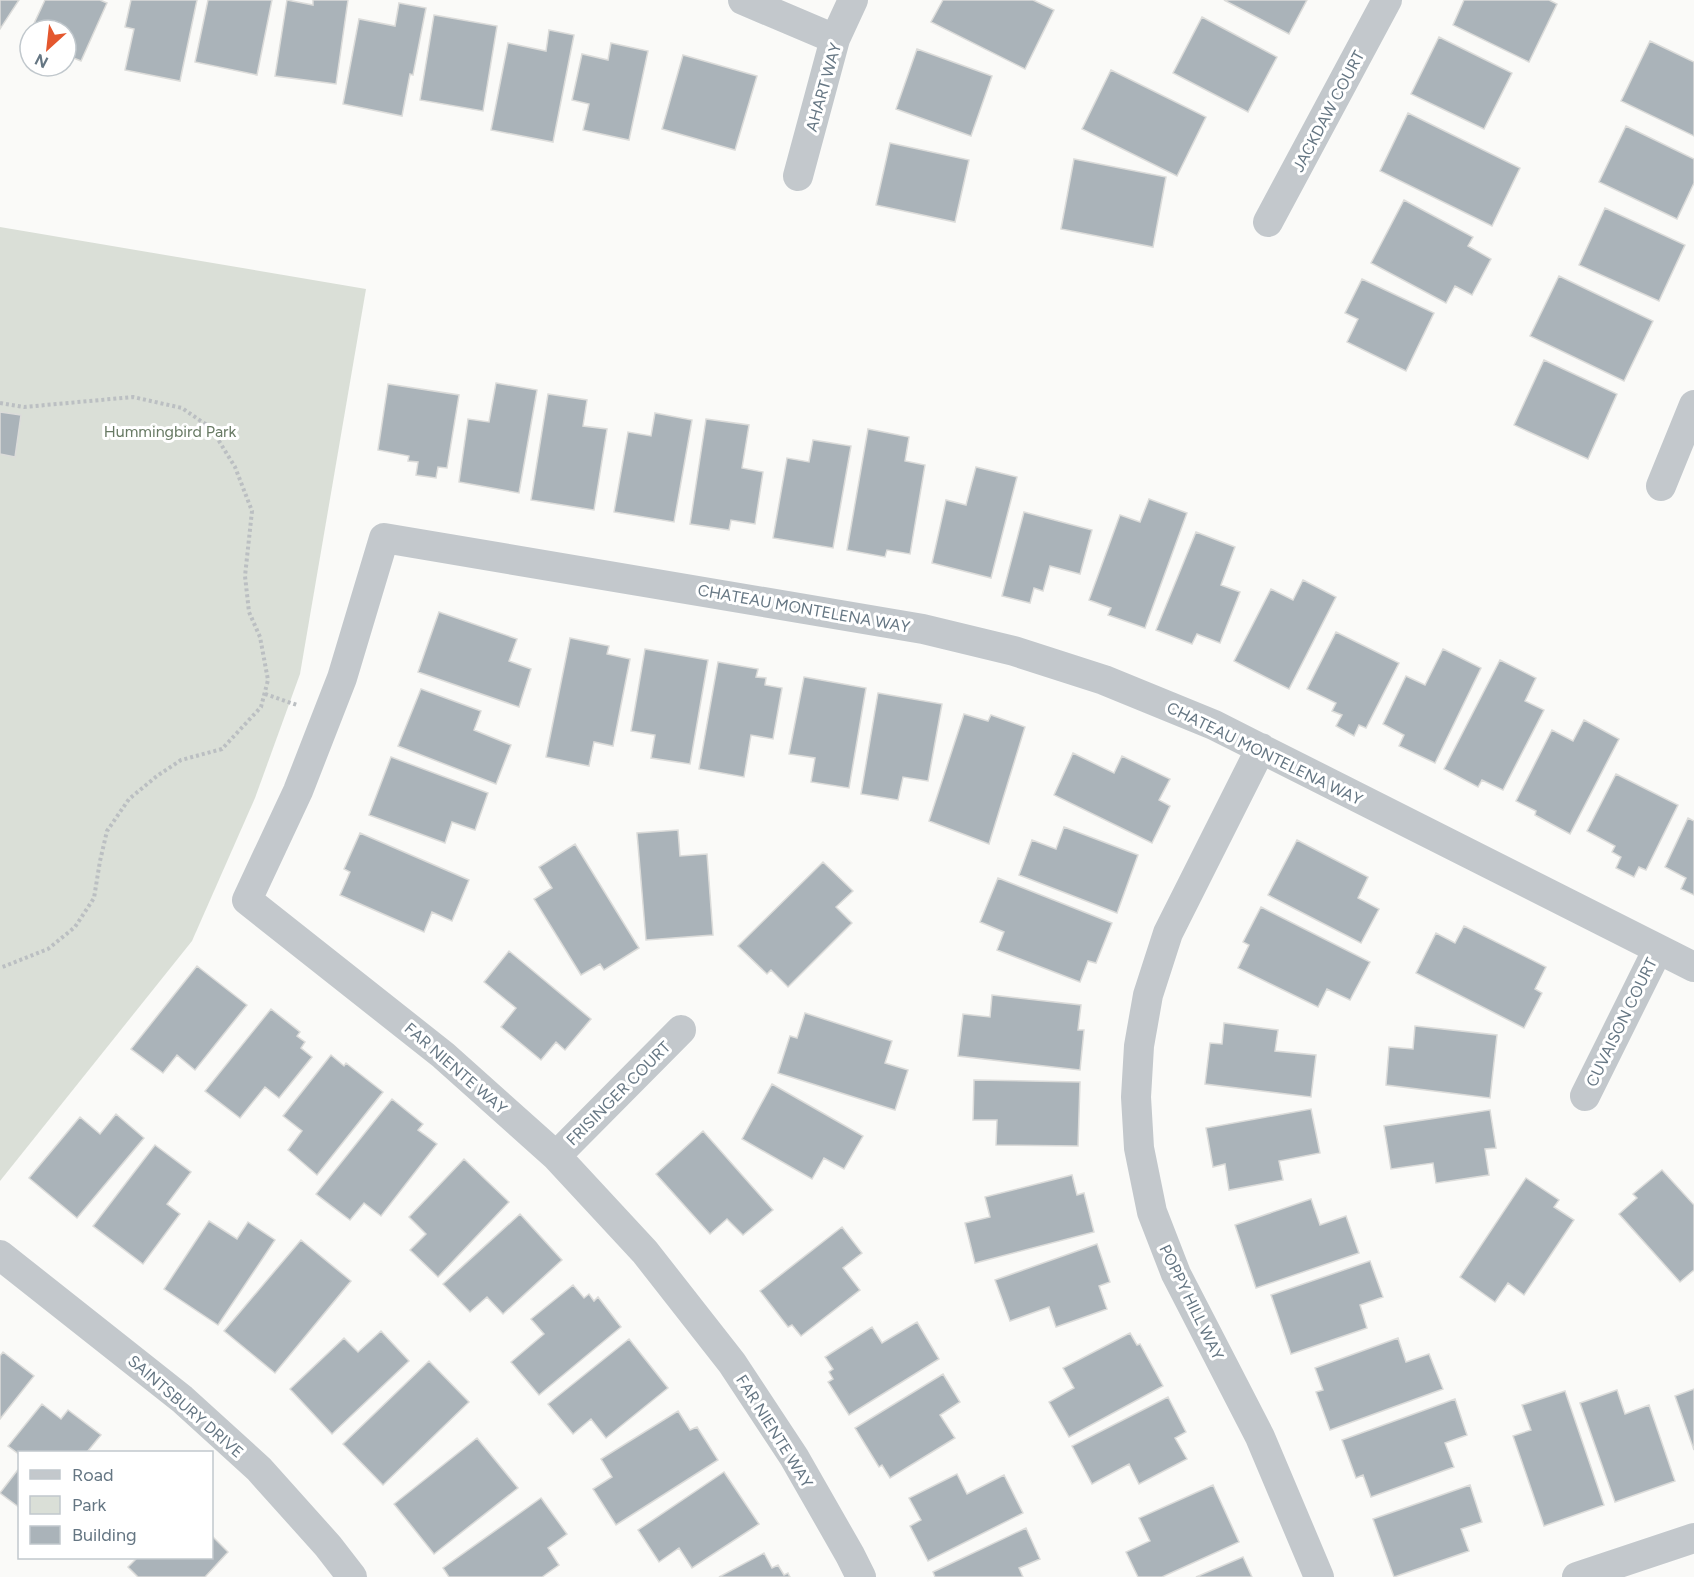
<svg xmlns="http://www.w3.org/2000/svg" width="1694" height="1577" viewBox="0 0 1694 1577" font-family="Figtree,sans-serif">
<rect width="100%" height="100%" fill="#fafaf8"/>
<!-- green -->
<path fill="#dadfd7" d="M0 227 366 289 300 674 255 798 192 941 0 1181Z"/>
<!-- building -->
<path fill="#aab3b9" stroke="#dcdcda" stroke-width="1.5" d="M0 0H19L0 29Z
M45 0H100L107 3 81 61 66 55V30H31Z
M131 0H197L180 81 125 70 134 29 125 27Z
M208 0H272L257 75 195 62Z
M287 0 313 5V0H348L336 84 275 76Z
M943 0H1033L1054 10 1025 69 931 22Z
M1224 0H1307L1289 34Z
M1464 0H1549L1557 4 1529 62 1453 25Z
M399 3 426 8 413 75 410 74 402 116 343 104 359 19 395 26Z
M434 15 497 26 483 111 420 100Z
M1202 17 1277 57 1248 112 1173 73Z
M549 30 574 35 553 142 491 130 508 43 546 51Z
M1439 37 1512 73 1484 129 1411 94Z
M1650 41 1694 62V136L1621 101Z
M611 43 648 51 629 140 583 130 589 104 572 100 582 54 608 60Z
M917 49 992 76 971 136 896 109Z
M683 55 757 76 735 150 662 129Z
M1111 70 1206 117 1177 176 1082 129Z
M1408 113 1520 168 1492 226 1380 171Z
M1626 126 1694 159V183L1677 219 1599 182Z
M890 143 969 160 955 222 876 205Z
M1074 159 1166 177 1153 247 1061 229Z
M1404 200 1473 237 1468 246 1491 259 1472 295 1455 286 1446 303 1371 263Z
M1605 208 1685 245 1659 301 1579 265Z
M1559 276 1653 321 1624 381 1530 336Z
M1362 279 1434 313 1406 371 1347 342 1358 319 1345 313Z
M1544 360 1617 394 1588 459 1514 425Z
M496 383 537 390 519 493 459 482 468 419 489 422Z
M388 384 459 395 447 468 438 467 436 478 416 475 418 462 408 461 409 456 378 450Z
M548 394 587 400 583 426 607 429 594 510 531 500Z
M0 412 21 415 15 457 0 454Z
M655 413 692 420 674 522 614 512 628 432 651 436Z
M706 419 749 425 742 468 763 472 755 524 731 520 729 530 690 524Z
M868 429 909 437 905 461 925 465 910 554 887 550 885 557 847 550Z
M813 440 851 446 833 548 773 538 787 458 809 462Z
M976 467 1017 477 991 578 932 563 946 500 966 505Z
M1149 499 1187 513 1145 628 1108 615 1111 608 1089 600 1120 515 1140 522Z
M1024 512 1092 530 1080 574 1050 566 1043 591 1034 588 1030 603 1002 596Z
M1196 532 1235 547 1221 585 1240 592 1220 643 1197 634 1192 644 1156 630Z
M1303 580 1336 597 1289 689 1234 661 1271 589 1293 600Z
M439 612 517 639 509 661 531 669 519 707 418 672Z
M1336 632 1399 663 1366 728 1359 725 1354 736 1336 726 1342 715 1332 711 1336 703 1307 689Z
M570 638 609 646 607 654 630 659 613 746 594 742 589 766 546 757Z
M645 649 708 660 690 764 651 758 655 735 631 731Z
M1443 649 1481 668 1435 763 1399 746 1404 735 1383 724 1406 676 1425 685Z
M1500 660 1536 678 1525 701 1544 710 1503 790 1482 780 1478 787 1444 769Z
M718 662 758 669 756 677 766 678 765 685 782 688 773 739 751 735 744 777 699 769Z
M804 677 866 688 849 788 811 782 815 758 789 754Z
M421 689 481 711 474 730 511 745 496 784 398 746Z
M878 693 942 704 928 781 903 777 898 800 861 794Z
M964 714 988 721 991 715 1025 727 989 844 929 821Z
M1584 720 1619 739 1570 834 1535 815 1536 811 1516 801 1552 730 1573 741Z
M1073 753 1114 773 1122 756 1170 779 1159 800 1170 806 1152 843 1054 795Z
M391 757 488 793 475 830 452 822 445 843 369 815Z
M1616 774 1678 805 1646 870 1639 867 1634 877 1616 868 1621 857 1612 852 1615 846 1587 831Z
M1688 818 1694 821V895L1681 889 1686 878 1665 867Z
M1064 827 1138 855 1117 913 1019 875 1032 840 1056 849Z
M678 830 680 856 707 854 713 935 646 940 637 833Z
M360 833 469 880 452 921 432 912 424 932 340 895 350 872 344 869Z
M1297 840 1368 877 1358 898 1379 909 1361 943 1268 895Z
M575 844 639 948 604 970 600 964 581 975 534 899 552 888 539 867Z
M823 862 853 891 836 907 852 923 788 987 771 970 767 974 738 946Z
M998 878 1112 923 1096 963 1088 961 1080 982 997 950 1004 932 980 922Z
M1261 907 1370 962 1350 1000 1327 989 1318 1007 1238 968 1249 945 1243 942Z
M1464 926 1546 967 1535 989 1542 993 1524 1028 1416 973 1436 933 1455 943Z
M509 951 591 1019 565 1050 556 1042 541 1060 501 1027 516 1008 484 982Z
M197 966 247 1005 195 1070 177 1055 163 1073 131 1049Z
M992 995 1081 1005 1078 1030H1084L1080 1070 958 1056 963 1014 990 1017Z
M271 1009 300 1032 297 1036 305 1042 301 1048 312 1057 279 1098 265 1087 240 1118 205 1091Z
M805 1013 892 1041 885 1063 908 1070 895 1110 778 1073 790 1036 797 1038Z
M1224 1023 1278 1030 1275 1051 1316 1055 1311 1097 1205 1084 1210 1043 1222 1044Z
M1415 1026 1497 1035 1490 1098 1386 1085 1389 1047 1413 1049Z
M331 1055 344 1066 346 1063 383 1092 317 1175 288 1150 302 1131 283 1116Z
M974 1080 1080 1082 1078 1146 996 1145 997 1120H973Z
M772 1084 863 1136 844 1169 824 1158 812 1179 742 1139Z
M392 1099 423 1124 418 1130 437 1144 381 1216 364 1203 350 1220 316 1194Z
M1311 1109 1320 1153 1279 1161 1283 1180 1229 1190 1225 1164 1213 1167 1206 1128Z
M1490 1110 1496 1148 1485 1149 1489 1175 1436 1183 1433 1163 1391 1169 1384 1126Z
M116 1114 144 1138 77 1218 29 1178 80 1117 100 1134Z
M703 1131 773 1210 743 1235 727 1219 710 1234 656 1174Z
M155 1145 191 1172 167 1204 180 1214 143 1264 93 1226Z
M464 1159 509 1202 438 1277 410 1250 426 1234 409 1217Z
M1662 1170 1694 1205V1270L1680 1282 1619 1214 1637 1198 1633 1194Z
M1072 1175 1077 1195 1084 1193 1094 1232 975 1263 965 1223 990 1217 985 1197Z
M1526 1178 1559 1200 1554 1207 1574 1220 1524 1295 1508 1283 1495 1302 1460 1277Z
M1311 1199 1320 1225 1346 1216 1359 1253 1256 1288 1235 1225Z
M520 1214 562 1260 503 1314 487 1297 470 1312 443 1284Z
M209 1221 237 1239 248 1222 275 1240 218 1325 164 1289Z
M842 1227 862 1253 843 1268 860 1290 801 1336 792 1325 788 1327 760 1291Z
M301 1240 351 1281 275 1373 224 1331Z
M1097 1244 1110 1282 1099 1286 1107 1309 1056 1327 1049 1307 1010 1321 995 1280Z
M1370 1261 1383 1297 1360 1305 1367 1328 1291 1354 1271 1295Z
M573 1285 584 1298 589 1294 594 1301 598 1297 621 1327 539 1395 511 1362 544 1334 531 1319Z
M917 1322 939 1359 849 1415 828 1382 833 1379 829 1372 833 1369 825 1357 872 1327 882 1343Z
M381 1331 409 1361 332 1434 290 1389 344 1338 358 1352Z
M1130 1333 1137 1345 1140 1344 1163 1386 1069 1437 1049 1402 1074 1388 1063 1368Z
M1398 1338 1406 1362 1429 1354 1443 1389 1330 1430 1316 1392 1323 1390 1315 1368Z
M629 1339 668 1388 606 1438 591 1419 573 1434 548 1404Z
M3 1352 34 1376 0 1419V1356Z
M429 1361 469 1402 383 1485 343 1444Z
M943 1374 960 1402 940 1415 955 1438 890 1478 882 1465 879 1467 855 1428Z
M1694 1389V1450L1675 1396Z
M1617 1390 1625 1414 1649 1405 1675 1481 1615 1502 1580 1403Z
M1565 1391 1604 1505 1544 1526 1513 1436 1531 1430 1522 1405Z
M1168 1397 1186 1432 1175 1438 1187 1459 1139 1484 1129 1464 1092 1484 1072 1446Z
M1455 1399 1467 1435 1445 1443 1454 1467 1371 1497 1363 1475 1356 1478 1342 1440Z
M42 1404 61 1419 68 1410 101 1435 87 1452H20V1455L8 1446Z
M678 1411 690 1430 697 1427 718 1460 616 1525 593 1489 612 1477 601 1459Z
M477 1438 518 1488 434 1554 394 1504Z
M20 1467V1508L0 1493Z
M724 1472 759 1524 692 1568 679 1548 659 1562 638 1530Z
M957 1474 967 1494 1004 1475 1023 1513 928 1561 910 1526 921 1520 909 1498Z
M1213 1485 1239 1542 1162 1577H1138L1126 1552 1150 1541 1139 1518Z
M1470 1485 1482 1522 1461 1529 1469 1551 1394 1577 1373 1519Z
M541 1498 567 1534 548 1548 559 1565 542 1577H449L443 1568Z
M1026 1528 1040 1559 1019 1568 1023 1577H935L933 1572Z
M212 1536 228 1552 205 1577H138L128 1567 137 1558H212Z
M764 1553 772 1568 778 1565 784 1575 788 1573 790 1577H719Z
M1243 1557 1252 1577H1196Z"/>
<g fill="none" stroke-linecap="round" stroke-linejoin="round">
<!-- path -->
<path stroke="#bbbfc2" stroke-width="4" stroke-dasharray="3 3" stroke-linecap="butt" d="M0 403 24 407 133 397 182 408 211 428 235 467 252 511 245 576 249 612 260 637 268 680 261 707 222 749 181 760 157 776 129 799 107 831 100 861 94 898 75 927 48 949 0 968
M265 694 297 705"/>
<!-- street -->
<path stroke="#c3c8cc" stroke-width="30" d="M743 0 835 39
M798 176 835 39 853 0
M1268 222 1387 0
M1661 486 1694 405
M1261 748 1168 933 1148 995 1139 1046 1136 1097 1139 1148 1152 1212 1176 1274 1260 1437 1319 1577
M1585 1096 1658 949
M556 1156 681 1030
M0 1255 182 1399 259 1469 328 1546 352 1577
M861 1577 850 1555 794 1457 732 1363 645 1252 556 1156 443 1055 247 900 298 791 342 678 384 538 923 629 1014 651 1104 680 1214 725 1694 967
M1577 1577 1694 1538"/>
</g>
<g text-anchor="middle" stroke-width="6" stroke-linejoin="round" paint-order="stroke">
<!-- street labels -->
<g font-size="16" fill="#657683" stroke="#fff">
<text transform="translate(823 87) rotate(-74)" y="6">AHART WAY</text>
<text transform="translate(1328 111) rotate(-62)" y="6">JACKDAW COURT</text>
<text transform="translate(804 608) rotate(10)" y="6">CHATEAU MONTELENA WAY</text>
<text transform="translate(1265 753) rotate(26)" y="6">CHATEAU MONTELENA WAY</text>
<text transform="translate(1621 1022) rotate(-64)" y="6">CUVAISON COURT</text>
<text transform="translate(456 1068) rotate(41)" y="6">FAR NIENTE WAY</text>
<text transform="translate(618 1093) rotate(-45)" y="6">FRISINGER COURT</text>
<text transform="translate(1192 1302) rotate(64)" y="6">POPPY HILL WAY</text>
<text transform="translate(186 1406) rotate(41)" y="6">SAINTSBURY DRIVE</text>
<text transform="translate(775 1431) rotate(58)" y="6">FAR NIENTE WAY</text>
</g>
<!-- park labels -->
<g font-size="16" fill="#687a64" stroke="#fff">
<text x="170" y="437">Hummingbird Park</text>
</g>
</g>
<!-- legend -->
<rect x="18" y="1451" width="195" height="108" fill="#ffffff" stroke="#c1c8cd" stroke-width="1.5"/>
<rect x="30" y="1470" width="30" height="9" fill="#c3c8cc" stroke="#c1c8cd" stroke-width="1.5"/>
<text x="72" y="1481" font-size="18" fill="#657683">Road</text>
<rect x="30" y="1496" width="30" height="18" fill="#dadfd7" stroke="#c1c8cd" stroke-width="1.5"/>
<text x="72" y="1511" font-size="18" fill="#657683">Park</text>
<rect x="30" y="1526" width="30" height="18" fill="#aab3b9" stroke="#c1c8cd" stroke-width="1.5"/>
<text x="72" y="1541" font-size="18" fill="#657683">Building</text>
<!-- north arrow -->
<g transform="translate(48 48) rotate(207)"><circle r="28" fill="#ffffff" stroke="#c1c8cd" stroke-width="1.5"/>
<path d="M0-4.5L10 22L0 15L-10 22Z" fill="#e4572e"/>
<text y="-9" font-size="16" font-weight="bold" text-anchor="middle" fill="#657683">N</text>
</g>
</svg>
